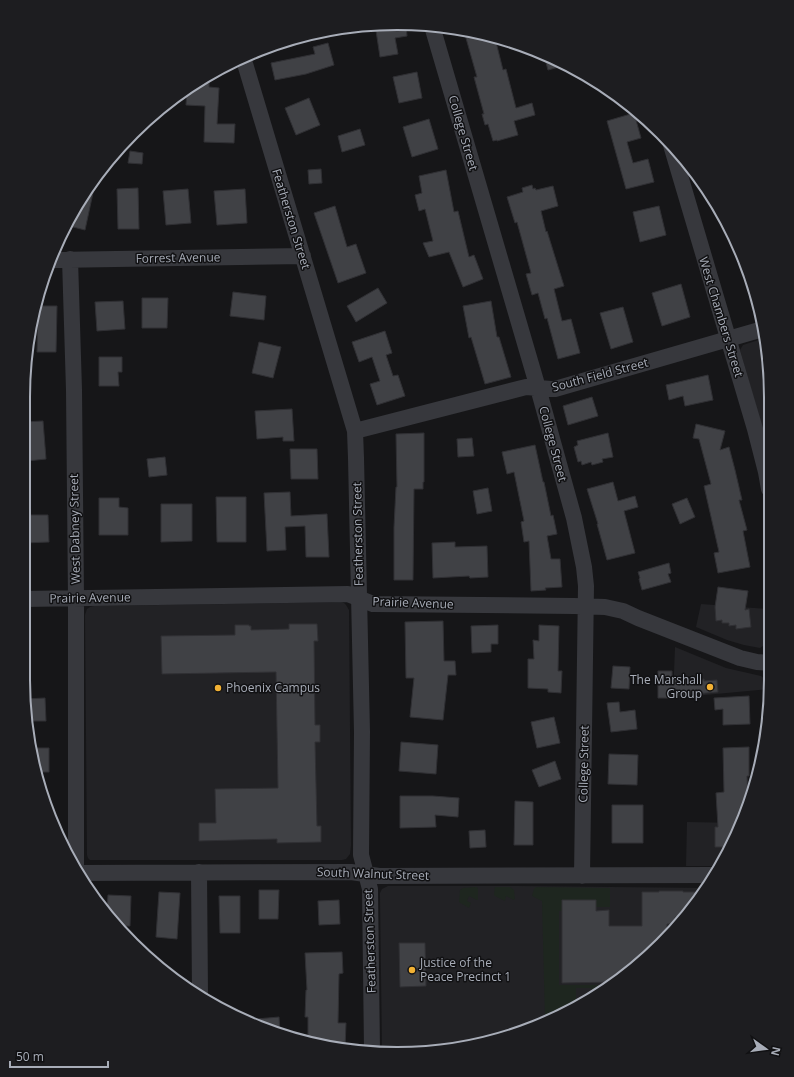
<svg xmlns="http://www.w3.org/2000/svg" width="794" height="1077" viewBox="0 0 794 1077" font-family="'Open Sans',sans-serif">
<rect width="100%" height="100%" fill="#161618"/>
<!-- built -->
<path fill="#222225" d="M765 338 768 348V449L740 350 743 345Z
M341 602 344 603 346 605 349 610 351 845 350 854 346 859 342 860H90L88 858 87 855 85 615 87 609 90 607 94 606Z
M701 604 769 609V638L767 643 760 648 744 645 727 640 696 627Z
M675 647 726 668 761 676 767 681 769 689 673 698Z
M687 822 739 823 722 866H686Z
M388 886H519L706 888 678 927 624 977 517 1034 422 1053 382 1051 380 897V893L382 889Z"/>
<!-- green -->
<path fill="#1e261f" d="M475 887H477L478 889V900H477L469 896 467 901 471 903 469 908 459 902 460 890 463 888Z
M495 887H510L514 890 515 899 514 900 506 896 505 901 495 896 494 895Z
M536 887 610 888V907H596V900H563L562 911H559V985H602V989L591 990V988H576V1003L545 1019 542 901 532 896 534 889Z"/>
<!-- building -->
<path fill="#404145" stroke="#303034" d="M375 24 406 25 407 36 395 38 398 54 380 57Z
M464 31 495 38 503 70 506 69 516 108 532 103 535 115 514 121 518 135 497 141V140L493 141 488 124 485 125 482 114H484L474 77H477Z
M328 43 334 65 306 74 275 80 271 63 315 54 313 47Z
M544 55 554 60 566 65 548 70Z
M417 72 422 98 399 103 393 77Z
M209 76V87L219 88 217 124H235L234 143 204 142 205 106 186 105 187 89Z
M309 98 320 125 296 135 285 108Z
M634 113 641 138 627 142 633 163 648 159 654 182 626 189 607 121Z
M429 119 438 149 412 157 403 127Z
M360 129 365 145 342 152 338 136Z
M130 151 143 153 142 164 128 163Z
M321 169 322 183 309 184 308 170Z
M446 170 454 212 458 211 469 257 474 255 483 279 463 287 449 252 429 257 423 243 433 241 425 209 419 211 415 195 422 193 419 176Z
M96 179 85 230 69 226 86 189Z
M532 185 533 189 535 188 536 190 553 186 558 206 541 211 546 232 547 231 564 286 554 289 562 321 571 319 580 353 558 359 547 318 545 319 538 293 532 295 526 274 531 273 517 222 515 223 507 197 523 192 522 188Z
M138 188 139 229H118L117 189Z
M188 189 191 223 166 225 163 191Z
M245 189 247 223 217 225 214 191Z
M335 206 347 247 356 244 366 273 338 283 314 213Z
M659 206 666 235 640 242 633 212Z
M681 284 690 317 662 326 652 293Z
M378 288 387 303 356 322 347 306Z
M233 292 266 296 264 320 230 316Z
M142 298H168L167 328H142Z
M123 301 125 329 97 331 95 302Z
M491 301 497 337H499L511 377 485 384 471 337 469 338 463 306Z
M38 306H57L56 352H37Z
M623 307 633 342 611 349 600 313Z
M385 331 392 353 386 355 393 376 398 375 405 396 377 405 370 384 380 381 372 357 359 362 352 342Z
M259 342 281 347 273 378 252 373Z
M99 357H122V372H118L119 386H99Z
M708 375 713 400 685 406 683 396 669 400 666 385Z
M592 397 598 416 568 425 563 406Z
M292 409 294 441H283V437L257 439 255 411Z
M43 421 46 459 27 461 24 422Z
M696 424 725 431 720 450 729 447 735 470 742 500H739L747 530 743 531 750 567 718 573 714 553 719 552 704 486 711 484 699 439 693 438Z
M424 433V482H423V489H414L413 580H394V527L396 487H397L396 434Z
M608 433 613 457 602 459 603 462 592 465 591 462 582 465 581 461 578 462 574 447 578 445 577 441Z
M472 438 474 456 458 457 457 439Z
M535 445 543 482H544L551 516 553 515 557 534 547 536 551 559H560L562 587 545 588 546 590 531 591 529 541 524 542 521 522 524 521 514 472 507 474 502 452Z
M290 449H317L318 479H291Z
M165 457 167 475 149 477 147 459Z
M613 482 618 501 635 496 638 507 624 511 635 553 607 560 597 524H598L587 489Z
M488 488 492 511 477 514 473 491Z
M290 492 291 516 327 514 329 557H306L305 526 285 527 286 550 267 551 264 493Z
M216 497H246V542H217Z
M99 498H119V507L128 508V535H99Z
M687 498 695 517 680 524 672 504Z
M161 504H192V541L161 542Z
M29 515H48L49 542 23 543V519H29Z
M455 542V547L487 546 488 577 470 578 469 576 433 578 432 543Z
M669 563 671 573 668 574 671 582 642 590 639 579 640 578 638 572Z
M718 587 748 591 745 610 749 609 751 627 736 629V625L729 626V623H722V620L716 621 715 607Z
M443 621 444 661H455L456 675H448L443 720 410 717 414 678H406L405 622Z
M289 624H317L318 641H314L315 725H320V742H315L317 826H321V842L277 843V839L199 841V823H216L215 789 278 788 276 672 162 674 161 636 235 635V625H249V626H251V630L289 629Z
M498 625V644H491V652L472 653 471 626Z
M539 625 559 626 558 671H562L561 693 548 692V689L528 688V659H534L533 640 539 641Z
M613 666 630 667 629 689 611 688Z
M658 671H672V679L690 678 691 680 704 679V681L717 680 718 692 671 696V698H658Z
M749 696 750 724 723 725V709L715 710 714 698Z
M45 698 46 721H28L25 699Z
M619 702 620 712 635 710 637 729 611 732 607 703Z
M554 717 560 743 537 748 531 722Z
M401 742 438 745 436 774 399 771Z
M749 747V776H747L748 803 729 847H715V827H718L716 793 724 792 723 748Z
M32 748H49V772H35Z
M609 754 638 755 637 785 608 784Z
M555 761 561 779 539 787 532 770Z
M400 796H433L459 798 458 817 435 815 436 827 400 828Z
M515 801 533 802V845H514Z
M612 805H643V843H612Z
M485 830 486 847 470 848 469 831Z
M259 890H279L278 919H259Z
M659 891H683V892H703L685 917H675V924H667V937L624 977 615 982 562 983V900H596V911L609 910V926H642V892H659Z
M159 892 180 893 177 939 156 937Z
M108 895 131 896 130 926H122L107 909Z
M219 896H240V933H220Z
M339 900 340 924 319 925 318 901Z
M399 943H425L426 986 400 987Z
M342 952 343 973 339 974 338 1023H346L345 1048 324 1047 308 1041V1017H305L306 990H307L305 953Z
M279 1017 280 1032 245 1020Z"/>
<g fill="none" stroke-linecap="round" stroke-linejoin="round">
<!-- minor -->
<path stroke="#37383d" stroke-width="16" d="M432 26 538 388 574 518 584 567 586 586 582 876
M243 57 355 431 356 458 362 732 361 855 370 889 372 1050
M671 145 755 429 766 472 769 489
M70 259 74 390 76 598V870
M54 260 303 256
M355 431 526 387 551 389H555L763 329
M23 599 348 594 373 604 574 606 605 607 623 611 638 618 740 658 757 662 770 663
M199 872 200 995
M78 873 351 872 379 876 715 875"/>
</g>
<!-- markers -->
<g fill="#f2b134" stroke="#111113" stroke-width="1.5">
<circle cx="710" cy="687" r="4"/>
<circle cx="218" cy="688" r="4"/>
<circle cx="412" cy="970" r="4"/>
</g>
<g text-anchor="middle" stroke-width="3" stroke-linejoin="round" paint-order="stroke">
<!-- street labels -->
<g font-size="12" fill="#a8adb8" stroke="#111113">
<text transform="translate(463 133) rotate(74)" y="4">College Street</text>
<text transform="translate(291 219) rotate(73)" y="4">Featherston Street</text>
<text transform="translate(178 258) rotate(-1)" y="4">Forrest Avenue</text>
<text transform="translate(721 317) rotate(73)" y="4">West Chambers Street</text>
<text transform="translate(600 375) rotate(-15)" y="4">South Field Street</text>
<text transform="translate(553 444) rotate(75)" y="4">College Street</text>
<text transform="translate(75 529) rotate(-91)" y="4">West Dabney Street</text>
<text transform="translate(358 534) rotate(-91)" y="4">Featherston Street</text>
<text transform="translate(90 598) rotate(-1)" y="4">Prairie Avenue</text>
<text transform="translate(413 603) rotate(2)" y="4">Prairie Avenue</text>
<text transform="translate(584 764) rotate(-89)" y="4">College Street</text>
<text transform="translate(373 874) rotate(2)" y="4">South Walnut Street</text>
<text transform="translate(370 941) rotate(-92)" y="4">Featherston Street</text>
</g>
<!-- poi labels -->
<g font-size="12" fill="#a8adb8" stroke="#111113" text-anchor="start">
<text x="702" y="684" text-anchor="end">The Marshall<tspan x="702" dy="14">Group</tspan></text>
<text x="226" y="692">Phoenix Campus</text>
<text x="420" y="967">Justice of the<tspan x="420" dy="14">Peace Precinct 1</tspan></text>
</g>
</g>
<!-- crop -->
<path d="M0 0H794V1077H0ZM397 30H397A367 367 0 0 1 764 397V680A367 367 0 0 1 397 1047H397A367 367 0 0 1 30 680V397A367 367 0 0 1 397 30Z" fill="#1d1d20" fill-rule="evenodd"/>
<path fill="none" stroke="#a8adb8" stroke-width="2" d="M397 30H397A367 367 0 0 1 764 397V680A367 367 0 0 1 397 1047H397A367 367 0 0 1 30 680V397A367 367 0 0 1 397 30Z"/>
<!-- north arrow -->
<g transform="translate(766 1049) rotate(104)" stroke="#111113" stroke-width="3" paint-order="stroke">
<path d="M0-3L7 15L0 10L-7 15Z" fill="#a8adb8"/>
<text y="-6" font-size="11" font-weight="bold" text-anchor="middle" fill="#a8adb8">N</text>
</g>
<!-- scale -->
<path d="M10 1061v6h98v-6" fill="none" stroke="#a8adb8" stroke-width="2"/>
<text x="16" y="1061" font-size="12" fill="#a8adb8" stroke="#111113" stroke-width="3" paint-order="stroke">50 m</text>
</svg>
